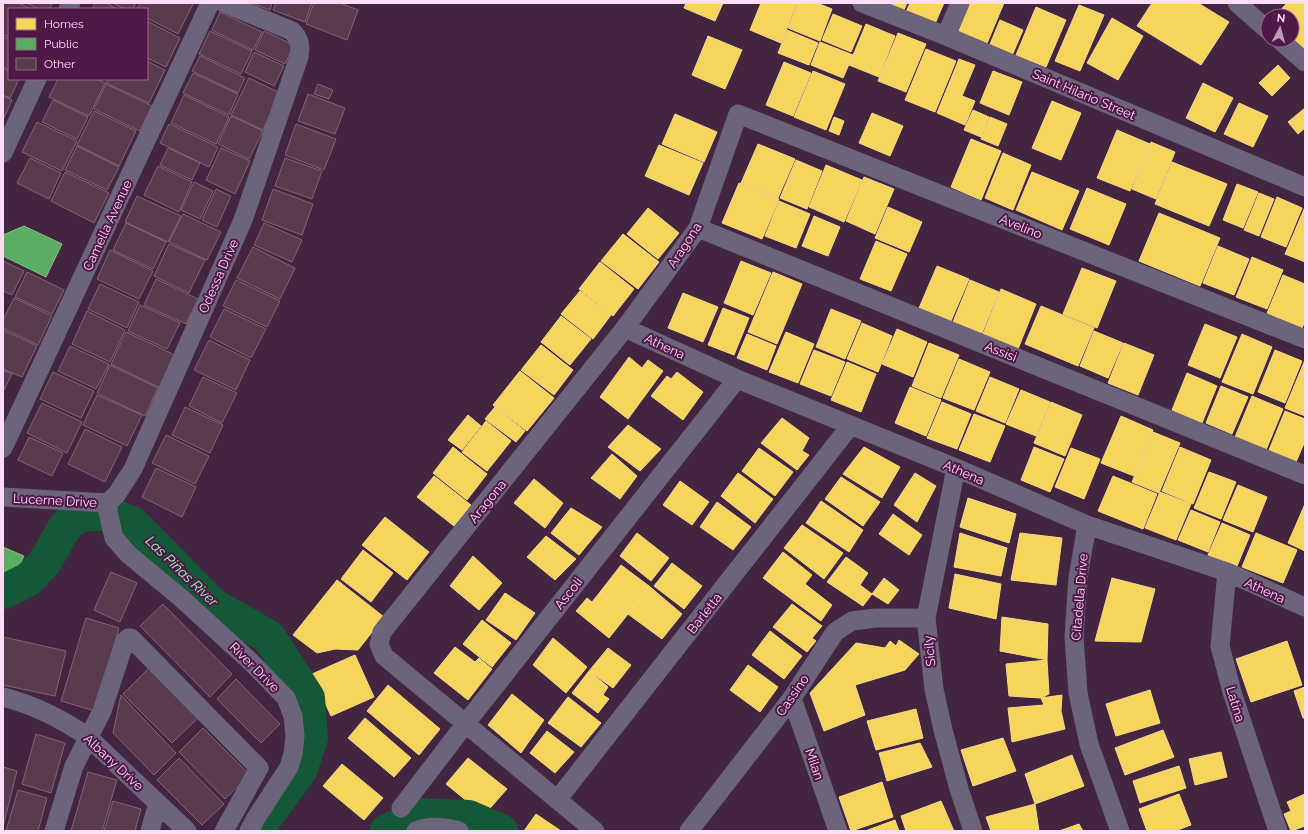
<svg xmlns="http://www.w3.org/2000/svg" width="1308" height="834" viewBox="0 0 1308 834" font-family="Raleway,sans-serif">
<rect width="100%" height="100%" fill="#42253e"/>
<!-- homes -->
<path fill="#f6d55c" stroke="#f9d78a" d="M686 3H723L715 21 684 8Z
M761 3H797L781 43 750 30Z
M798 3H817L832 9 820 41 788 28Z
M881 3H907L903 12Z
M910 3H944L934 26 905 14Z
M966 3H1004L985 48 953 34Z
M1152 3H1198L1229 22 1201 65 1137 26Z
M1287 3H1305V50L1292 38V16H1275Z
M1079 5 1104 15 1080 71 1055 61Z
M1036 7 1066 20 1046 67 1016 55Z
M833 14 862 26 851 52 822 40Z
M1112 18 1143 36 1118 80 1087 63Z
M1000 20 1023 30 1011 58 988 49Z
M866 24 895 36 879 77 849 65Z
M787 30 818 43 809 65 778 53Z
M898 33 926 44 906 92 878 81Z
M708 36 742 50 725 89 692 75Z
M820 42 853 55 843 78 811 65Z
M926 49 956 61 935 112 905 100Z
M959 59 975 65 962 96 975 101 965 125 937 113Z
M784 62 811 73 793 116 766 105Z
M1278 65 1290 78 1272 96 1259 83Z
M813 71 845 84 826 130 794 117Z
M993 71 1022 82 1009 115 980 103Z
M1203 83 1233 98 1215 132 1186 118Z
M1052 101 1081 113 1061 160 1032 148Z
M1239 103 1268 116 1253 147 1224 134Z
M1305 108V128L1298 134 1288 122Z
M973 110 989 117 981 137 964 130Z
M872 113 903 126 890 156 859 143Z
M675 114 717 132 704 162 662 144Z
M834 117 844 121 839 135 829 131Z
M990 117 1007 124 998 146 981 139Z
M1117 130 1150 144 1130 191 1097 178Z
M971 139 1001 151 981 200 951 187Z
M1151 142 1175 152 1156 199 1132 189Z
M758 144 795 159 778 198 741 183Z
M659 145 703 163 689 195 645 176Z
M1003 153 1031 165 1013 210 985 198Z
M796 160 822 171 807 209 780 198Z
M1172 162 1227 184 1209 226 1155 204Z
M826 165 862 180 844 222 809 207Z
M1032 172 1079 191 1062 230 1016 210Z
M864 177 894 189 875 234 846 221Z
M739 183 779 199 762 239 722 223Z
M1237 184 1258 192 1243 228 1223 220Z
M1087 188 1126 204 1109 245 1070 229Z
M1259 193 1274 199 1259 236 1244 230Z
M1277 197 1302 208 1286 247 1261 237Z
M779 201 810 214 796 248 765 236Z
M888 207 922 222 909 252 875 238Z
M1305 207V262L1285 254Z
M648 208 679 233 658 259 627 234Z
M1159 213 1220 238 1200 286 1139 261Z
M814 216 840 227 828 256 802 246Z
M623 234 659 262 638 289 601 261Z
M876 241 907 254 891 291 860 279Z
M1218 246 1249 259 1234 295 1203 283Z
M1252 257 1283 270 1267 309 1236 297Z
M741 261 771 273 753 315 724 303Z
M600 262 634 289 613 316 579 289Z
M937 266 969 279 951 321 919 308Z
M1082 268 1116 281 1097 328 1063 314Z
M773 272 802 284 777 344 748 332Z
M1283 275 1305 284V321L1302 328 1267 313Z
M970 280 999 292 982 333 953 322Z
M1001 289 1036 304 1018 349 983 334Z
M580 291 611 315 593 339 561 314Z
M683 293 718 307 703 342 668 328Z
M1041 306 1094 328 1078 366 1025 344Z
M723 308 749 318 734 355 708 345Z
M831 309 861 321 845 359 816 347Z
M561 316 591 339 570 365 541 342Z
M862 323 892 336 878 372 847 359Z
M1205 324 1237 337 1220 378 1188 365Z
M897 329 927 342 913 377 882 364Z
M1094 331 1123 343 1108 378 1080 366Z
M786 332 814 344 798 383 769 372Z
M747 334 776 346 767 370 737 358Z
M1242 334 1272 347 1253 394 1222 382Z
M929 343 959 355 941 398 912 386Z
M1124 343 1154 355 1138 395 1108 383Z
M541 345 573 370 554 395 521 370Z
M814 350 845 362 831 396 800 384Z
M1275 350 1302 361 1285 403 1258 392Z
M629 357 642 368 648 360 663 371 628 419 600 397Z
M959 359 990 372 974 410 943 398Z
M1305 360V416L1285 408Z
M847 362 876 374 861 412 831 400Z
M520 371 554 398 527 431 493 405Z
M677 372 703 392 683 420 651 396 667 376 671 379Z
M1187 373 1217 386 1202 423 1172 410Z
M990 377 1019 389 1005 423 976 411Z
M1221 386 1248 397 1232 434 1206 423Z
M910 387 941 400 926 436 895 423Z
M1021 390 1050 402 1036 436 1006 424Z
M1252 396 1283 409 1266 450 1235 437Z
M942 402 971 414 957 449 927 438Z
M1051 402 1082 415 1065 456 1034 443Z
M495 407 525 431 516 442 485 419Z
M1285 411 1305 419V441L1296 462 1269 450Z
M974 414 1005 426 990 462 959 450Z
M468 415 481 426 462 450 448 440Z
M1121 416 1153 430 1134 476 1101 463Z
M782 418 809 438 802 451 809 455 797 470 761 443Z
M486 421 511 441 487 471 462 452Z
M628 425 661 449 640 471 608 447Z
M1153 432 1180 443 1159 493 1132 482Z
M453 447 487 474 467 500 433 473Z
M864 447 900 467 882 498 843 474Z
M1034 447 1064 459 1050 492 1021 480Z
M1180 447 1211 460 1193 504 1162 491Z
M759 448 793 472 775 496 742 471Z
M1071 448 1100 459 1084 499 1055 487Z
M612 454 637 476 620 499 591 478Z
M1209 472 1236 482 1221 519 1194 508Z
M738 473 773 499 755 523 721 496Z
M915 473 936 486 917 522 894 505Z
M434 476 471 505 454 526 417 497Z
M1113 476 1157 494 1143 529 1098 511Z
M841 477 880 502 863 526 825 499Z
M534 479 563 503 545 528 514 503Z
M680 481 709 502 692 525 663 505Z
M1238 485 1267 497 1253 532 1223 520Z
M1160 492 1191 504 1176 540 1145 528Z
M968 498 1016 514 1009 543 960 527Z
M821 501 863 530 849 552 806 523Z
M717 502 751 527 733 550 700 527Z
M1305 504V551L1288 543Z
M571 508 602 527 579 555 551 533Z
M1191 510 1220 522 1208 552 1178 540Z
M893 514 922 535 909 555 879 534Z
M385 517 429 552 407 580 362 545Z
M1222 523 1250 535 1237 566 1208 555Z
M802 525 843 553 824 579 784 548Z
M637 533 669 558 651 581 620 556Z
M960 533 1007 548 1001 576 954 567Z
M1020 533 1062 538 1056 585 1011 580Z
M1256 533 1297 550 1283 583 1242 567Z
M546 536 576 559 555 580 527 557Z
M363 550 393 573 371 602 341 579Z
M783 552 812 575 805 584 832 605 821 621 763 578Z
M473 556 502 583 479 610 450 586Z
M846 557 868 573 860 585 872 594 863 606 827 582Z
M672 563 702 586 684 609 654 586Z
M621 565 649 586 628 614 600 592Z
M955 574 1001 584 996 619 949 608Z
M884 578 899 590 888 604 872 594Z
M1112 578 1155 589 1141 642 1095 641Z
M337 580 384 617 358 650 335 649 317 653 293 635Z
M649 586 682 614 662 639 628 614Z
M600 592 628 614 609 638 576 611 587 598 592 602Z
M505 593 535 613 516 640 486 620Z
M792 604 822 626 812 638 816 641 807 652 773 627Z
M1002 617 1048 624 1047 660 1000 651Z
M482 620 511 643 492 667 463 644Z
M770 631 802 656 784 679 752 655Z
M553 638 587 667 566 693 533 665Z
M899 640 919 654 905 670 855 685 865 715 824 731 810 693 856 643 885 648 890 641 896 646Z
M1287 641 1302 685 1251 702 1236 659Z
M455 647 475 662 479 658 492 669 468 700 434 673Z
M608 648 631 665 613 688 589 671Z
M355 655 374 697 331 716 312 674Z
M1047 660 1049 694 1041 698 1009 696 1006 664Z
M748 665 778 687 760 712 730 690Z
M589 671 608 687 603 695 609 699 598 713 572 693Z
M388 685 440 729 419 755 367 711Z
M1305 687V718H1303L1294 691Z
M1150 690 1160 723 1116 736 1106 704Z
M512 694 544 720 521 753 488 725Z
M1062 695 1061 711 1065 729 1012 742 1008 708 1044 705 1041 698Z
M568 697 601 723 581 747 548 723Z
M916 709 923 738 876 750 867 721Z
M365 718 411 758 394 777 348 738Z
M1163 730 1174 757 1125 775 1115 748Z
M547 731 574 752 555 773 530 753Z
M1003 738 1016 771 973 786 961 750Z
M920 743 932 767 887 781 879 753Z
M1221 752 1227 777 1195 785 1189 759Z
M1072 755 1084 786 1035 804 1025 774Z
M468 758 507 789 484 815 446 784Z
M342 764 383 798 364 820 323 786Z
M1179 766 1186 788 1140 803 1133 781Z
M882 782 893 817 851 831 839 797Z
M1179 794 1191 825 1175 831H1147L1139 809Z
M1305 794V826L1291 831 1284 814 1291 811 1287 802Z
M941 801 954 831H906L901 816Z
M1035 804 1039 831H991L986 817Z
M536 814 561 831H524Z
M895 820 899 831H865Z
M1079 824 1083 831H1059Z"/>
<!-- public -->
<path fill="#5aae61" stroke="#8cbc8e" d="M24 226 62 244 46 277 3 256V235Z
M3 547 24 556 10 586 3 582Z"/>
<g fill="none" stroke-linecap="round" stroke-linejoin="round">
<!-- river -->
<path stroke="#155837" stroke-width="34" d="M3 592 29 579 45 562 63 530 72 519 86 514H107L132 523 213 605 269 637 308 698 311 738 300 771 260 825
M387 831 419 815 469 817 501 831"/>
</g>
<!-- building -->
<path fill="#583c4e" stroke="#816576" d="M3 3H18L32 9H9V37L3 35Z
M25 3H52L50 9H39Z
M95 3H106L118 9H92Z
M112 3H136L133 9H125Z
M140 3H192L193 4 178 34 147 18V9H137Z
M251 3H272L270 10Z
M276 3H312L305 22 273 10Z
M314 3H340L358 10 347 40 306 24Z
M220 12 262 32 253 50 212 30Z
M147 21 180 38 166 67 147 58Z
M210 31 252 51 241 74 199 54Z
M264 31 294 45 285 64 255 50Z
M3 37 9 39V70L3 67Z
M254 52 284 66 274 86 245 72Z
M200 56 245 78 238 93 192 71Z
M147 61 165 70 149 103 106 83 108 79H147Z
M3 69 9 71V79H19L10 98 3 95Z
M193 73 238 94 229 115 183 93Z
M249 78 280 93 263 130 231 115Z
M58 79H96L105 83 89 116 49 97Z
M106 84 152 106 140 131 94 109Z
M318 84 333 90 329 99 314 94Z
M308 94 345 108 335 134 298 121Z
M184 95 229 117 216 144 171 123Z
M3 96 12 100 3 120Z
M53 100 88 117 77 139 42 122Z
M94 111 136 131 119 166 77 145Z
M231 116 263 131 249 159 218 144Z
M37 122 77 141 62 171 22 152Z
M169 124 218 147 209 167 160 143Z
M296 124 336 139 324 170 285 155Z
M77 146 119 167 107 190 65 170Z
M168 148 200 163 192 180 160 165Z
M221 148 250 161 235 194 206 180Z
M30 158 61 173 49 199 17 183Z
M285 158 322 171 312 199 275 186Z
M158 166 192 182 179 212 144 195Z
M65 172 109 193 94 223 51 201Z
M194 182 213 191 200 219 181 210Z
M216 189 231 196 217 227 202 220Z
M273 189 313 204 302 235 262 220Z
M137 196 181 216 168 242 125 222Z
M183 214 221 232 207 260 169 242Z
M126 223 166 242 153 269 113 250Z
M264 223 302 240 292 262 254 245Z
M169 244 205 260 189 293 154 276Z
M253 247 295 268 280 299 237 278Z
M110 250 153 271 139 299 97 279Z
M3 261 24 271 12 295 3 291Z
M27 272 64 290 52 314 15 297Z
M156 279 198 299 186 324 144 305Z
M236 280 280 301 267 327 223 306Z
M100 284 139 302 127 328 88 309Z
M14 298 52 316 38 345 3 328V320Z
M140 305 180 323 167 349 128 331Z
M224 309 266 329 251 358 210 337Z
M87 311 125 330 110 362 72 344Z
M3 330 37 346 22 377 3 369Z
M126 332 175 355 160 388 111 364Z
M209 340 250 360 236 390 194 370Z
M70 346 109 364 96 389 58 371Z
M110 365 158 388 145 416 97 393Z
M3 370 12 374 3 392Z
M53 372 94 391 81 418 40 399Z
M203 377 237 393 222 423 189 406Z
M97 395 142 415 127 446 83 425Z
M42 403 82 422 67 453 27 433Z
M185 407 223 425 210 453 172 435Z
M85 429 122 447 105 482 68 464Z
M166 435 209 456 195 484 152 463Z
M29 437 63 453 52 476 18 460Z
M156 468 196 487 182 517 142 497Z
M111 572 137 583 120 622 94 610Z
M163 604 232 674 210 697 140 626Z
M86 618 119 628 95 711 61 701Z
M3 637 66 651 55 696 3 685Z
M152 665 201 715 172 743 123 694Z
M236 679 280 724 261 743 217 699Z
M121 695 176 753 154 775 113 733Z
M203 728 250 775 225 799 179 752Z
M36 734 65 743 51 793 22 784Z
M179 758 224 804 202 825 157 780Z
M3 767 17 771 3 827Z
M88 772 117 780 102 831H71Z
M18 790 47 798 38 831H6Z
M113 801 141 809 135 831H104Z"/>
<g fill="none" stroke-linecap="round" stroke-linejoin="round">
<!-- minor -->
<path stroke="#6c647a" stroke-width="19" d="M862 3 946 36 1305 187
M1237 3 1268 30
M68 9 71 3
M946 36 960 3
M1280 40 1305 62
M3 153 37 79
M698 228 1305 475
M625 328 737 379 956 468 1087 525 1227 572 1305 607
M3 448 210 3
M956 468 926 618 934 689 943 730 959 789 973 831
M3 497 108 503
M108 503 117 494 133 469 243 220 299 57C301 46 300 39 292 31L224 3
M108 503V512L114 538 128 554 181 598 252 663 286 698 293 716 295 736 293 754 289 767 256 818 249 831
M1087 525 1078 577 1074 637 1078 693 1089 744 1120 831
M1227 572 1220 646 1232 692 1278 831
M3 697C34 705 62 719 88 737L187 831
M792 698 838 831
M557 800 851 425
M401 808 466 723 737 379
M54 831 74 766 102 711 125 641 128 638H131L259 768 224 831
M150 831 158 803
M416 831C429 825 445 827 459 831
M595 831 384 656 379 644 382 632 625 328 698 228 738 114 1305 339
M689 831 792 698 835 632 852 621 876 618H926"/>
</g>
<g text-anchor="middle" stroke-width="4" stroke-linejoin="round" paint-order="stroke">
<!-- street labels -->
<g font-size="13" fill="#ffdcf6" stroke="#4f1846">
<text transform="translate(1084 94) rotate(23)" y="5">Saint Hilario Street</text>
<text transform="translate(107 225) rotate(-65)" y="5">Camella Avenue</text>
<text transform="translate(1021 226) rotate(22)" y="5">Avelino</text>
<text transform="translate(684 245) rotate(-57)" y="5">Aragona</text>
<text transform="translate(218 276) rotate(-66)" y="5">Odessa Drive</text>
<text transform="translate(665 346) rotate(25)" y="5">Athena</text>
<text transform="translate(1001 351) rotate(22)" y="5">Assisi</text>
<text transform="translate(964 472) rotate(23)" y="5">Athena</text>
<text transform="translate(55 500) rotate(3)" y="5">Lucerne Drive</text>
<text transform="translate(487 501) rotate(-51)" y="5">Aragona</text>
<text transform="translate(1265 590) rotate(24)" y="5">Athena</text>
<text transform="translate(568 593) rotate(-52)" y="5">Ascoli</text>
<text transform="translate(1079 597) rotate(-85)" y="5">Citadella Drive</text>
<text transform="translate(704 613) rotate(-52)" y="5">Barletta</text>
<text transform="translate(929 651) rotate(-96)" y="5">Sicily</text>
<text transform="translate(255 667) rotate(45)" y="5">River Drive</text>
<text transform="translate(792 695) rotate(-55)" y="5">Cassino</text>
<text transform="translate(1236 704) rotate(73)" y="5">Latina</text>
<text transform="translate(114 762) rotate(43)" y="5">Albany Drive</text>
<text transform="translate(815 764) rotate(71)" y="5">Milan</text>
</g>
<!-- water labels -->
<g font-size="14" font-style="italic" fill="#9ffac0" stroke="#4f1846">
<text transform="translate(182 571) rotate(44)" y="5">Las Piñas River</text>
</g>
</g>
<!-- border -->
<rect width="1308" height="834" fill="none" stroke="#ffdcf6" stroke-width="8"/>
<!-- legend -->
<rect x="8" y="8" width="140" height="72" fill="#4f1846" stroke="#95668c"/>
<rect x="16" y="18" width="20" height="12" fill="#f6d55c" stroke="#95668c"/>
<text x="44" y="28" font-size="12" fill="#ffdcf6">Homes</text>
<rect x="16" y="38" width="20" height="12" fill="#5aae61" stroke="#95668c"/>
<text x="44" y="48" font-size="12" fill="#ffdcf6">Public</text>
<rect x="16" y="58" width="20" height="12" fill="#583c4e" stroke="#95668c"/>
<text x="44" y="68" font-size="12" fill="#ffdcf6">Other</text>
<!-- north arrow -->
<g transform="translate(1280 28) rotate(6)"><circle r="19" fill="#4f1846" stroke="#95668c"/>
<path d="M0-3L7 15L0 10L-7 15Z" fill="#bd9cb6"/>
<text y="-6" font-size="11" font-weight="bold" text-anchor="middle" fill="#ffdcf6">N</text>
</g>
</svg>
